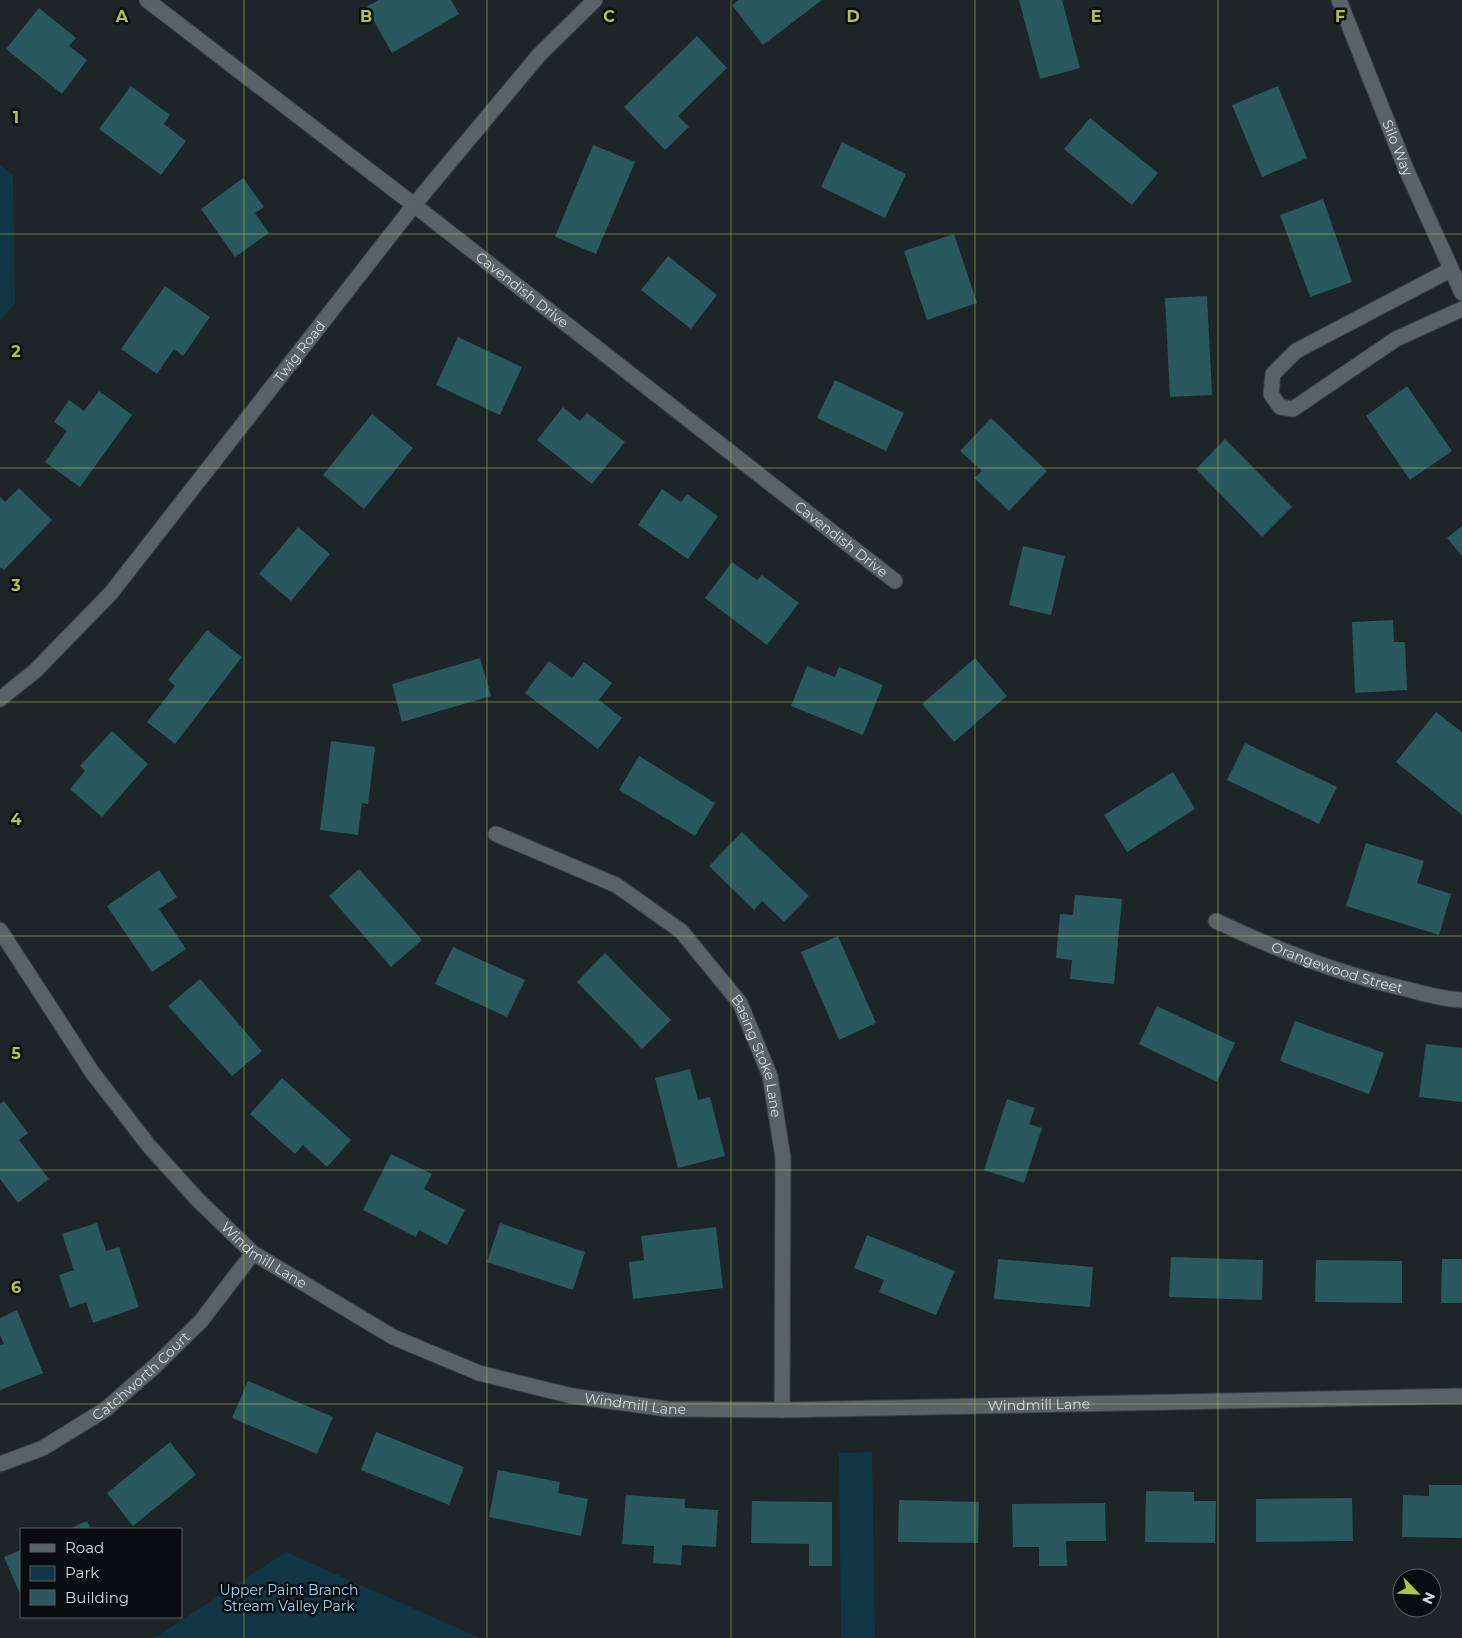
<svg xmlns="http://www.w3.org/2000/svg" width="1462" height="1638" viewBox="0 0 1462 1638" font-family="Montserrat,sans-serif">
<rect width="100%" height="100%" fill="#1d2529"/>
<!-- green -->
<path fill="#113645" d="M0 165 13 175 15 304 0 321Z
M872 1452 875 1638H841L839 1453Z
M286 1552 480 1638H155Z"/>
<!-- building -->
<path fill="#29585e" d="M379 0H451L459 14 392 53 366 7Z
M739 0H822L763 45 732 5Z
M1019 0H1062L1080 68 1040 79Z
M39 8 76 38 69 46 87 60 62 94 6 49Z
M697 36 727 68 678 116 689 127 665 150 624 107Z
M131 86 170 115 164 124 186 141 161 175 99 129Z
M1278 86 1307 158 1262 177 1232 105Z
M1090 118 1158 173 1132 205 1064 149Z
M842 142 906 174 885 218 821 187Z
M593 145 635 162 596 254 555 237Z
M243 178 264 207 255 213 269 233 235 257 201 209Z
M1323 199 1352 282 1310 297 1280 215Z
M954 234 977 303 927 320 904 251Z
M668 256 717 295 691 329 641 290Z
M165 286 210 317 183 356 174 349 157 374 121 349Z
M1207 296 1212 395 1170 397 1165 298Z
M458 337 522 367 500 415 436 385Z
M835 380 904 413 886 451 817 418Z
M1407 386 1452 451 1410 480 1366 416Z
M99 391 132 415 80 487 45 462 67 431 54 422 69 400 84 411Z
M563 407 580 421 587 413 625 442 592 484 537 440Z
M372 414 413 448 364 509 323 475Z
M991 418 1047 471 1009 511 974 478 982 471 960 451Z
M1225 439 1292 507 1262 537 1196 469Z
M19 488 52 520 4 570 0 567V497L5 502Z
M662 489 681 502 687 494 718 516 688 559 638 525Z
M1462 526V556L1447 538Z
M298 527 330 554 291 601 259 574Z
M1023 546 1065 556 1051 615 1009 605Z
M732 562 757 580 762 575 799 603 767 645 705 598Z
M1393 620 1394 642H1405L1407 690 1355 693 1352 622Z
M207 630 242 657 175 744 147 722 175 686 168 680Z
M480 658 491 696 402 722 392 684Z
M975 658 1007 696 954 742 922 704Z
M549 661 572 678 584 662 612 683 599 700 622 718 598 749 525 693Z
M807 666 835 677 839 667 883 685 863 735 791 706Z
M1436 712 1462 732V815L1396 762Z
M112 731 148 764 102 817 70 789 85 771 80 766Z
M331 741 375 747 368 804 362 803 358 835 320 830Z
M1245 743 1337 787 1319 824 1227 780Z
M639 756 715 803 695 836 619 790Z
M1173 772 1195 809 1127 852 1104 815Z
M742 832 809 896 784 922 762 901 754 910 709 866Z
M1366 843 1424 861 1417 883 1451 894 1439 935 1346 906Z
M359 869 422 940 391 967 329 896Z
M159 870 177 897 159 909 186 949 152 972 107 906Z
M1075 895 1122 899 1114 984 1070 979 1072 960 1056 958 1060 914 1073 915Z
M838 936 876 1023 839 1040 801 952Z
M453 947 525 980 507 1017 435 984Z
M605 953 671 1020 642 1049 577 982Z
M200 979 262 1051 232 1076 168 1006Z
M1157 1006 1235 1043 1217 1082 1139 1044Z
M1295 1021 1384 1053 1369 1094 1280 1061Z
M1426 1044 1462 1048V1102L1419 1097Z
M690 1069 698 1100 710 1097 725 1156 678 1168 655 1078Z
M282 1078 351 1140 327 1167 303 1145 295 1154 250 1114Z
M1007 1099 1035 1108 1029 1124 1042 1128 1024 1183 984 1170Z
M4 1101 28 1133 19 1140 49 1179 18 1203 0 1179V1104Z
M391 1154 432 1174 424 1189 465 1210 447 1245 419 1230 416 1237 363 1210Z
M97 1223 106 1251 119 1247 139 1307 93 1323 86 1302 70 1308 59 1275 74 1270 62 1234Z
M500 1223 585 1252 573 1290 487 1262Z
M716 1227 723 1288 633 1299 629 1262 644 1260 641 1236Z
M867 1235 955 1271 936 1315 879 1292 884 1280 854 1268Z
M1171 1257 1263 1260 1262 1300 1169 1297Z
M998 1259 1093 1267 1090 1307 994 1299Z
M1442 1259H1462V1303H1441Z
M1316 1260 1402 1261V1303L1315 1302Z
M17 1310 43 1373 0 1390V1345L4 1344 0 1335V1318Z
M248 1381 333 1417 317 1454 232 1418Z
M376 1432 464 1467 449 1505 361 1470Z
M170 1442 196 1475 133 1526 107 1493Z
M498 1470 560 1482 558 1493 588 1499 581 1536 489 1517Z
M1429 1485H1462V1538L1402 1537 1403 1495 1429 1496Z
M1146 1491 1194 1492V1501H1216L1215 1543 1145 1542Z
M626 1495 685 1499V1508L718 1510 716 1547 682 1545 681 1565 653 1563 654 1546 622 1544Z
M1352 1498 1353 1541 1256 1542V1499Z
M899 1500 979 1502 978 1543 898 1542Z
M752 1501 832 1502V1566H809V1544L751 1543Z
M1105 1503 1106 1541H1066L1067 1566H1039V1547H1013L1012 1504Z
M87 1521 91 1529H69Z
M21 1550V1596L4 1557Z"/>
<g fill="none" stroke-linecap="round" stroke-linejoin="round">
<defs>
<g id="minor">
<path id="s1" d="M147 0 414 205 895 581"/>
<path id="s2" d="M1339 0 1406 169 1462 293"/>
<path d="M1450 270 1296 351 1273 374 1271 394 1280 407 1293 409 1396 339 1462 309"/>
<path id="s3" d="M0 699 35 671 111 593 414 205 539 55 595 0"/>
<path id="s4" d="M496 834 616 885 681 931 740 1003 770 1076 783 1158 782 1410"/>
<path id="s5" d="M1216 921C1277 950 1340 974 1406 989 1424 994 1443 999 1462 1000"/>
<path id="s6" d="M0 930 92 1072 149 1146 198 1200 253 1253 393 1337 479 1373 572 1396 667 1409 782 1410 1462 1396"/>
<path id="s7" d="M0 1464 43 1448 106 1409 155 1366 201 1321 253 1253"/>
</g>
</defs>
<!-- minor casing -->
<use href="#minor" stroke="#383f42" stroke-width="17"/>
<!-- minor -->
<use href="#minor" stroke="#596267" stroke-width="15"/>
</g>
<!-- grid -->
<path fill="none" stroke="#b2c34c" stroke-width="1" stroke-opacity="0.55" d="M244 0V1638M487 0V1638M731 0V1638M975 0V1638M1218 0V1638M0 234H1462M0 468H1462M0 702H1462M0 936H1462M0 1170H1462M0 1404H1462"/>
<g text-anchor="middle" stroke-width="5" stroke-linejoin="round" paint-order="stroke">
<!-- street labels -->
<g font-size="14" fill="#d5dbdd" stroke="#0a0d0f">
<text dy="5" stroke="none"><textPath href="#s2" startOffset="159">Silo Way</textPath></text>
<text dy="5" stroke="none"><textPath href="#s1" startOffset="474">Cavendish Drive</textPath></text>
<text dy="5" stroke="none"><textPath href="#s3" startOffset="460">Twig Road</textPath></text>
<text dy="5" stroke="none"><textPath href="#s1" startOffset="879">Cavendish Drive</textPath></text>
<text dy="5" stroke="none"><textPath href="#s5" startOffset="130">Orangewood Street</textPath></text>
<text dy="5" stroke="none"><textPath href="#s4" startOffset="359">Basing Stoke Lane</textPath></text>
<text dy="5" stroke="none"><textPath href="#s6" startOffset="422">Windmill Lane</textPath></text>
<text dy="5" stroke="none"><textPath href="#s7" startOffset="168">Catchworth Court</textPath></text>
<text dy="5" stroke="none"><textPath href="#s6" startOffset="828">Windmill Lane</textPath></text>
<text dy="5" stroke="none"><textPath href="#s6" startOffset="1232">Windmill Lane</textPath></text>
</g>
<!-- park labels -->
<g font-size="14" fill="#93d8f8" stroke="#0a0d0f">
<text x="289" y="1595">Upper Paint Branch<tspan x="289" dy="16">Stream Valley Park</tspan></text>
</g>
</g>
<g font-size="16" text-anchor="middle" font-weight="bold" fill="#b2c34c" stroke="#0a0d0f" stroke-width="5" stroke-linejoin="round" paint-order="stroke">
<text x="122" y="22">A</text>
<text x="366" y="22">B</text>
<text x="609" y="22">C</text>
<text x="853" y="22">D</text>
<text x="1096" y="22">E</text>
<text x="1340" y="22">F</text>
<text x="16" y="123">1</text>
<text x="16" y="357">2</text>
<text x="16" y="591">3</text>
<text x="16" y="825">4</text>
<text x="16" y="1059">5</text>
<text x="16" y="1293">6</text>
</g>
<!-- legend -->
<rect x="20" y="1528" width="162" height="90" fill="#0a0d0f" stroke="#5b5f61"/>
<rect x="30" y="1544" width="25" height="8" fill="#596267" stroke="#5b5f61"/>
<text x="65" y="1553" font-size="15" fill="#d5dbdd">Road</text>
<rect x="30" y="1566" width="25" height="15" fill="#113645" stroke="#5b5f61"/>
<text x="65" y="1578" font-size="15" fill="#d5dbdd">Park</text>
<rect x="30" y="1590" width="25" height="15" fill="#29585e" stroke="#5b5f61"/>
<text x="65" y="1603" font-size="15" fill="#d5dbdd">Building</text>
<!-- north arrow -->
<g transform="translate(1417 1593) rotate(114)"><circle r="24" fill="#0a0d0f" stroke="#5b5f61"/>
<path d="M0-4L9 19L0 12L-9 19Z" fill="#b2c34c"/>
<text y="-8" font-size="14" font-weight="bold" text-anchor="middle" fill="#d5dbdd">N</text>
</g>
</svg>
